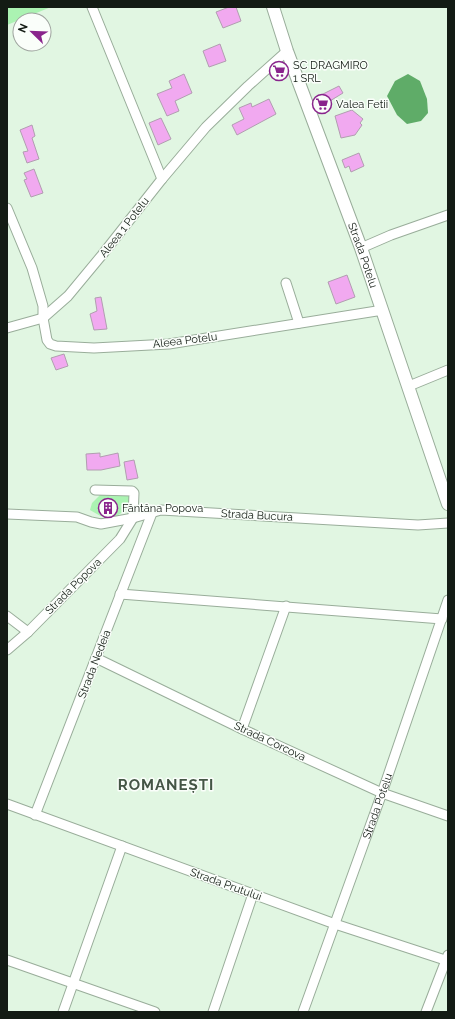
<svg xmlns="http://www.w3.org/2000/svg" width="455" height="1019" viewBox="0 0 455 1019" font-family="Raleway,sans-serif">
<rect width="100%" height="100%" fill="#e1f6e2"/>
<!-- green -->
<path fill="#abf3b2" d="M7 7H51L7 25Z
M102 493 130 495V507C110 520 112 523 90 510L92 503Z"/>
<!-- water -->
<path fill="#5fac68" d="M408 74 420 81 427 99 428 113 421 121 407 124 397 115 387 96 395 81Z"/>
<!-- building -->
<path fill="#f1a9f0" stroke="#b19eb0" d="M229 7H236L241 21 223 28 216 12Z
M220 44 226 61 209 67 203 51Z
M184 74 192 93 175 101 179 111 167 116 157 94 172 88 169 81Z
M339 86 343 93 325 104 321 95Z
M269 99 276 114 237 135 232 125 244 119 239 108 251 103 252 107Z
M352 110 363 119 360 123 362 125 355 135 341 138 335 116Z
M161 118 171 139 158 145 149 123Z
M32 125 35 136 32 138 39 159 27 163 23 152 28 151 20 130Z
M359 153 364 166 351 172 349 166 345 168 342 160Z
M34 169 43 193 31 197 24 180 27 179 24 173Z
M347 275 355 297 336 304 328 282Z
M101 297 107 329 94 330 90 314 97 311 95 298Z
M64 354 68 366 56 370 51 358Z
M100 453V457L118 453 120 466 101 470H87L86 454Z
M134 460 138 478 127 480 124 462Z
M105 503 113 504 112 512 104 511Z"/>
<g fill="none" stroke-linecap="round" stroke-linejoin="round">
<defs>
<g id="minor">
<path d="M92 7 162 179"/>
<path d="M7 208 32 268 43 306V318L47 340 50 344 56 346 94 348 169 344 383 310"/>
<path d="M361 248 391 235 448 215"/>
<path d="M286 283 299 323"/>
<path d="M7 328 43 318 68 296 102 255 162 179 206 127 248 86 287 51"/>
<path d="M409 386 448 370"/>
<path d="M95 490 132 491 134 493 133 518"/>
<path d="M7 514 77 517 91 522 101 524 133 518 161 510 418 525 448 523"/>
<path d="M120 594 442 619"/>
<path d="M7 616 28 632"/>
<path d="M7 650 28 632 120 539 133 518"/>
<path d="M96 658 242 729 382 793 448 816"/>
<path d="M242 729 286 606"/>
<path d="M7 804 335 924 448 961"/>
<path d="M35 815 152 513"/>
<path d="M7 960 155 1012"/>
<path d="M63 1012 122 846"/>
<path d="M213 1012 253 894"/>
<path id="s1" d="M303 1012 382 793 448 600"/>
<path d="M426 1012 448 955"/>
</g>
<g id="major">
<path id="s2" d="M273 7 287 51 361 248 448 504"/>
</g>
</defs>
<!-- minor casing -->
<use href="#minor" stroke="#99ad9a" stroke-width="11"/>
<!-- major casing -->
<use href="#major" stroke="#99ad9a" stroke-width="14"/>
<!-- minor -->
<use href="#minor" stroke="#fff" stroke-width="9"/>
<!-- major -->
<use href="#major" stroke="#fff" stroke-width="12"/>
</g>
<!-- icons -->
<defs>
<symbol id="supermarket-ring" viewBox="-11 -11 22 22"><circle r="9.5" fill="#fafefa" stroke="#89248c" stroke-width="1.5"/><path d="M-6-5.5h2.5l.6 2H6L4.5 2H-2.5L-4.4-4H-6ZM-1.5 3.2a1.3 1.3 0 1 0 .1 0ZM3 3.2a1.3 1.3 0 1 0 .1 0Z" fill="#89248c"/></symbol>
<symbol id="building-ring" viewBox="-11 -11 22 22"><circle r="9.5" fill="#fafefa" stroke="#89248c" stroke-width="1.5"/><path d="M-4-6H4V6H1V3H-1V6H-4ZM-2.5-4.3h1.7v1.8h-1.7ZM.8-4.3h1.7v1.8H.8ZM-2.5-1h1.7V.8h-1.7ZM.8-1h1.7V.8H.8Z" fill="#89248c"/></symbol>
</defs>
<g fill-rule="evenodd">
<use href="#supermarket-ring" x="268" y="60" width="22" height="22"/>
<use href="#supermarket-ring" x="311" y="93" width="22" height="22"/>
<use href="#building-ring" x="97" y="497" width="22" height="22"/>
</g>
<g text-anchor="middle" stroke-width="3" stroke-linejoin="round" paint-order="stroke">
<!-- poi labels -->
<g font-size="11" fill="#131b14" stroke="#fafefa" text-anchor="start">
<text x="293" y="69">SC DRAGMIRO<tspan x="293" dy="13">1 SRL</tspan></text>
<text x="336" y="108">Valea Fetii</text>
<text x="122" y="512">Fântâna Popova</text>
</g>
<!-- street labels -->
<g font-size="11" fill="#131b14" stroke="#fafefa">
<text transform="translate(124 227) rotate(-52)" y="4">Aleea 1 Potelu</text>
<text dy="4" stroke="none"><textPath href="#s2" startOffset="264">Strada Potelu</textPath></text>
<text transform="translate(185 340) rotate(-7)" y="4">Aleea Potelu</text>
<text transform="translate(257 515) rotate(3)" y="4">Strada Bucura</text>
<text transform="translate(73 586) rotate(-45)" y="4">Strada Popova</text>
<text transform="translate(94 664) rotate(-69)" y="4">Strada Nedeia</text>
<text transform="translate(270 741) rotate(25)" y="4">Strada Corcova</text>
<text dy="4" stroke="none"><textPath href="#s1" startOffset="219">Strada Potelu</textPath></text>
<text transform="translate(226 884) rotate(20)" y="4">Strada Prutului</text>
</g>
<!-- district labels -->
<g font-size="15" font-weight="bold" letter-spacing="1" fill="#445645" stroke="#fafefa">
<text x="166" y="790">ROMANEȘTI</text>
</g>
</g>
<!-- border -->
<rect width="455" height="1019" fill="none" stroke="#131b14" stroke-width="16"/>
<!-- north arrow -->
<g transform="translate(32 32) rotate(293)"><circle r="19" fill="#fafefa" stroke="#9ea39e"/>
<path d="M0-3L7 15L0 10L-7 15Z" fill="#89248c"/>
<text y="-6" font-size="11" font-weight="bold" text-anchor="middle" fill="#131b14">N</text>
</g>
</svg>
